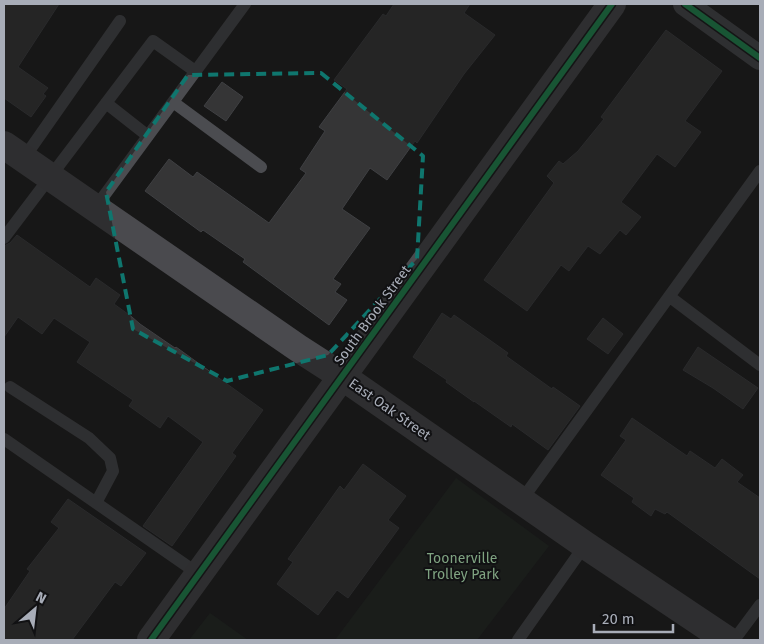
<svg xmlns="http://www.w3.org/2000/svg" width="764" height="644" viewBox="0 0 764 644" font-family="'Fira Sans',sans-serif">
<rect width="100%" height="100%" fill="#171717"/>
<!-- green -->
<path fill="#1d241e" d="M456 478 549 546 477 640H335Z
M210 613 248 640H189Z"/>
<!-- building -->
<path fill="#353536" stroke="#3f4043" d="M4 4H59L18 67 48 88 43 94 46 96 31 117 4 98Z
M394 4H470L464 13 495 35 464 74 417 143 415 141 387 180 370 168 342 209 370 228 333 279 341 284 335 292 347 300 329 325 243 262 245 259 203 230 201 232 145 191 169 159 193 177 197 172 269 223 306 173 300 169 325 131 319 127 347 89 334 80 383 14 386 16Z
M666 30 722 71 685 121 701 132 675 167 657 154 621 202 641 217 626 235 620 230 600 254 588 246 569 271 561 265 527 311 484 280 554 183 547 176 559 161 563 164 578 151 604 119 601 117Z
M222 82 243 97 226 121 204 106Z
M17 235 90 287 96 278 120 295 114 304 132 317 140 324 175 348 176 347 263 410 232 453 236 456 172 546 143 526 203 442 168 416 160 428 129 406 133 400 77 362 90 342 54 318 42 334 18 317 4 337V246L10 243Z
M442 313 451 319 454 315 484 336 508 353 506 356 552 389 553 387 580 406 548 450 512 424 511 427 474 401V402L446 382 447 380 413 357Z
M603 318 623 334 608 354 587 339Z
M698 347 758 388 743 409 713 388 683 370Z
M632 418 687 456 690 451 715 468 722 459 743 475 737 482 760 498V579L667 512 665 514 655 509 651 516 632 502 634 498 601 475 626 440 620 436Z
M363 464 406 496 388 520 399 528 348 598 337 590 318 615 277 584 293 562 288 559 340 486 344 490Z
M68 499 146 553 121 586 115 582 72 640H4V609L30 571 27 569 59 528 51 522Z"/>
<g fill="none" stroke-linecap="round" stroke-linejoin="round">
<!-- lane -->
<path stroke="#4b4c50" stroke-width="12" d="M173 102 261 167
M106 103 148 136
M24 158 120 21
M95 208 245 4
M4 238 153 41 195 71
M670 297 760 365
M10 387 89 438 110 458 113 471 96 503
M4 439 200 575
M521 501 760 171
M518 640 585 545
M734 640 760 605"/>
<!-- street -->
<path stroke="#4b4c50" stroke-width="24" d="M685 4 760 58"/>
<!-- secondary -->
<path stroke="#4a4a4e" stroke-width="28" d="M4 145 298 348 343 377 585 545 727 640
M151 640 612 4"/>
<defs>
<path id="cycleway" d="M685 4 760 58
M151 640 612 4"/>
</defs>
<!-- cycleway casing -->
<use href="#cycleway" stroke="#111113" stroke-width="9"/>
<!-- cycleway -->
<use href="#cycleway" stroke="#1a9f57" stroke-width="6"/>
</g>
<!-- marked area -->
<path d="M0 0H764V644H0ZM321 73 423 156 417 259 328 355 227 381 133 329 106 192 188 75Z" fill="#171717" fill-opacity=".55" fill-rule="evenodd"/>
<path fill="none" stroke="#0f766e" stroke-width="4" stroke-dasharray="10 6" stroke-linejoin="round" d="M321 73 423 156 417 259 328 355 227 381 133 329 106 192 188 75Z"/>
<g text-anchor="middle" stroke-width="4" stroke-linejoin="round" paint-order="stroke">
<!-- street labels -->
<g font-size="14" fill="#a8adb8" stroke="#111113">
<text transform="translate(372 315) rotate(-54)" y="5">South Brook Street</text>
<text transform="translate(390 409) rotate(35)" y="5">East Oak Street</text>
</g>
<!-- park labels -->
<g font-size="14" fill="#7fa381" stroke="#111113">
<text x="462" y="563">Toonerville<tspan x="462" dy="16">Trolley Park</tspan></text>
</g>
</g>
<!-- border -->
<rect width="764" height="644" fill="none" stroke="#a8adb8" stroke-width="10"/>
<!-- north arrow -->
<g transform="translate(35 609) rotate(28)" stroke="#111113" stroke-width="4" paint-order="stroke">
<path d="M0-4L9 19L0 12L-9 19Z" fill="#a8adb8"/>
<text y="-8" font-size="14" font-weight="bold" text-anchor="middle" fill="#a8adb8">N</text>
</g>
<!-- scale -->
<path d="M594 624v8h79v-8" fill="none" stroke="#a8adb8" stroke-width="2.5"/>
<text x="602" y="624" font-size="15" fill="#a8adb8" stroke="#111113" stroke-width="4" paint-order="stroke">20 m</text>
</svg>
